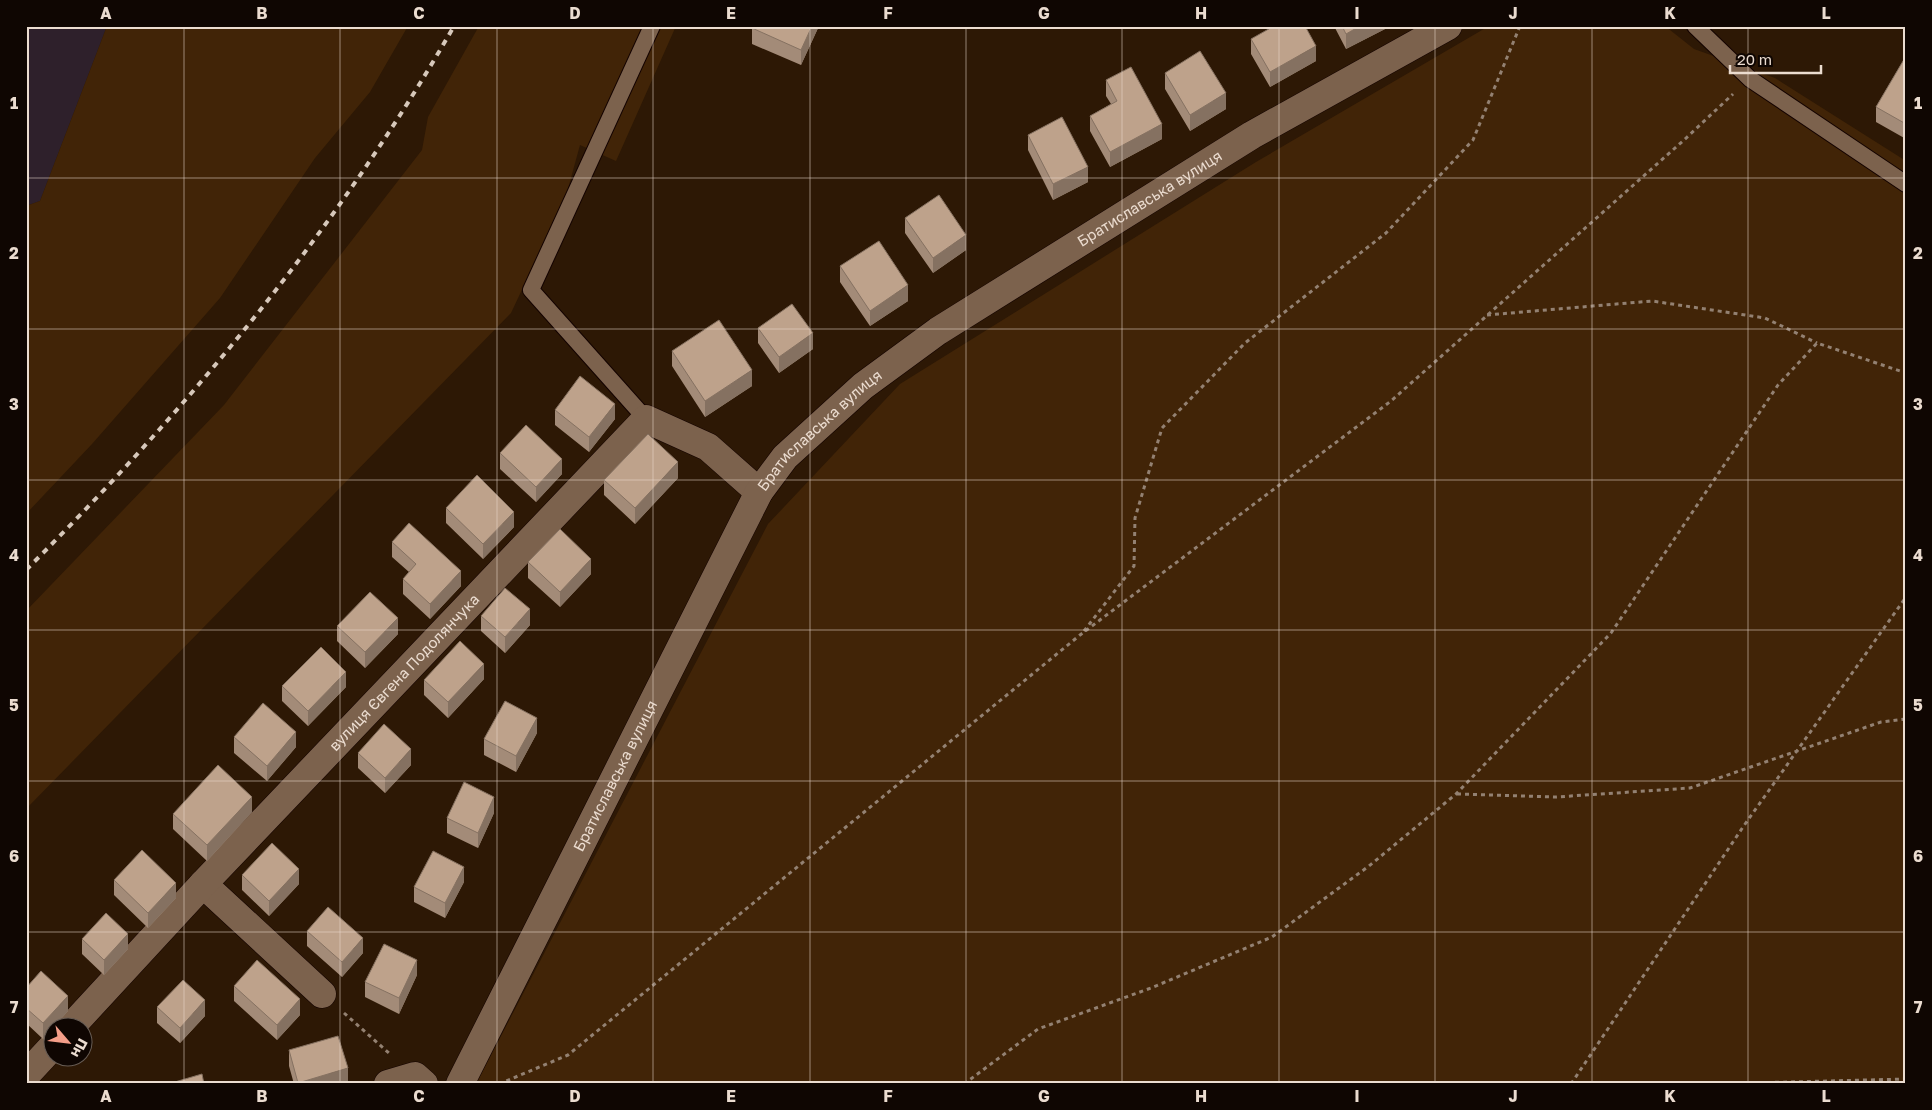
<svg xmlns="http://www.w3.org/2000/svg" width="1932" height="1110" viewBox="0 0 1932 1110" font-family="'Golos Text',sans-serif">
<rect width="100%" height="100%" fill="#2d1805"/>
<!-- industrial -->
<path fill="#2e202b" d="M26 26H107L40 201 26 206Z"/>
<!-- green -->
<path fill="#412407" d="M107 26H408L370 92 315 158 220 298 92 444 26 514V206L40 201Z
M479 26H676L616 161 580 145 566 196 511 313 26 809V611L224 405 422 150 428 117Z
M1489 26H1665L1694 49 1775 78 1906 161V1084H476L768 524 900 384 1256 162Z"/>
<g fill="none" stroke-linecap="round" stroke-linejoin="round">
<defs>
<path id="service" d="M1695 26 1750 79 1906 184
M646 419 531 290 652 26"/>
<g id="minor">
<path d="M203 884 322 994"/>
<path id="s1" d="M70 1028 203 884 646 419 708 447 759 492"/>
<path d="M26 1075 52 1047"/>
<path d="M388 1084 415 1076 424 1084"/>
<path id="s2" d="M460 1084 759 492 785 457 863 386 938 331 1252 135 1448 26"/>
</g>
</defs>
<!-- service casing -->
<use href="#service" stroke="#140300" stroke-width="18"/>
<!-- minor casing -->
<use href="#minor" stroke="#140300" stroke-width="29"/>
<!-- path -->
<path stroke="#938172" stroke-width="3" stroke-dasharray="4 4" stroke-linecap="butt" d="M1487 315 1652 301 1765 318 1817 343
M1084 631 1134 566 1135 518 1162 428 1245 343 1386 233 1473 140 1520 26
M1457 794 1556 797 1690 788 1881 722 1906 719
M344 1013 390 1054
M499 1084 568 1055 1080 635 1391 401 1684 140 1733 94
M964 1084 1038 1029 1151 988 1272 937 1369 866 1456 794 1611 633 1778 385 1817 343 1906 373
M1571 1084 1743 827 1906 597
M1711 1084 1906 1079"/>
<!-- service -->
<use href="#service" stroke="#7c624d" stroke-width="16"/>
<!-- minor -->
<use href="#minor" stroke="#7c624d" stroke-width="28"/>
<!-- rail -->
<path stroke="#d7c8bb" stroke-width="4" stroke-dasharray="6 6" stroke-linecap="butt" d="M26 570C190 407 339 227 454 26"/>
</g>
<!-- wall -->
<path fill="#a38b78" d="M819 26 801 65 752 44V28Z
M1334 26H1387V28L1346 49Z
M1251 39 1316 61 1270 87 1251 54Z
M1906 56V139L1876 122V107Z
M1165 73 1226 109 1190 131 1165 89Z
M1106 80 1162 139 1110 167 1090 131V116L1111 104 1106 96Z
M1028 135 1088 182 1053 200 1028 150Z
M905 218 966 250 933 273 905 233Z
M840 266 908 301 870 326 840 282Z
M758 328 813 349 779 373 758 343Z
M672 351 752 386 705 417 672 366Z
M555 410 615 419 589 452 555 425Z
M500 453 562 474 536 502 500 469Z
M678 478 635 524 604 495V480Z
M446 508 514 527 483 559 446 523Z
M392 542 461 586 430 619 403 594V579L409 572 392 557Z
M528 562 591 574 560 607 528 578Z
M481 616 530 625 505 653 481 631Z
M337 626 398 634 365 668 337 641Z
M484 679 448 718 424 695V680Z
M282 686 346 687 308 726 282 701Z
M537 733 516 772 484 755V739Z
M234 737 296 747 267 781 234 753Z
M358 753 411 765 385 793 358 768Z
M252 812 207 861 173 829V814Z
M494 813 478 848 447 833V818Z
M242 875 299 884 269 916 242 890Z
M114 880 176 898 148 928 114 895Z
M464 882 445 918 414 902V887Z
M307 931 363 953 342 977 307 946Z
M82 939 128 949 104 975 82 954Z
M417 975 399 1014 365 997V982Z
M234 986 300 1015 277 1040 234 1001Z
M26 988 68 1011 43 1039 26 1023Z
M157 1007 205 1016 180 1043 157 1023Z
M289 1050 348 1084H294L289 1066Z"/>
<!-- shaded-wall -->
<path fill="#857161" d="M812 26H819L801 65V50Z
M1360 26H1387V28L1346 49V34Z
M1316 46V61L1270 87V72Z
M1226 93V109L1190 131V115Z
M1162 124V139L1110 167V152Z
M1088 167V182L1053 200V184Z
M966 235V250L933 273V258Z
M908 285V301L870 326V311Z
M813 333V349L779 373V357Z
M752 370V386L705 417V401Z
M615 404V419L589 452V437Z
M562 459V474L536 502V487Z
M678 462V478L635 524V508Z
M514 512V527L483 559V544Z
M591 559V574L560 607V592Z
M461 571V586L430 619V604Z
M530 609V625L505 653V637Z
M398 618V634L365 668V652Z
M484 664V679L448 718V702Z
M346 672V687L308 726V711Z
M537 718V733L516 772V756Z
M296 732V747L267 781V766Z
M411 749V765L385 793V778Z
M252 797V812L207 861V845Z
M494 797V813L478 848V833Z
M464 867V882L445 918V903Z
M299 869V884L269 916V901Z
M176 883V898L148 928V913Z
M128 934V949L104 975V960Z
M363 938V953L342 977V962Z
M417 960V975L399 1014V998Z
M68 996V1011L43 1039V1023Z
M300 999V1015L277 1040V1025Z
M205 1000V1016L180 1043V1028Z
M348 1068V1084H298V1083Z"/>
<!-- building -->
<path fill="#bea28b" stroke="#857161" d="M753 26H812L801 50 752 28Z
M1274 26H1305L1316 46 1270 72 1251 39Z
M1342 26H1360L1346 34Z
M1200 51 1226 93 1190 115 1165 73Z
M1906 56V124L1876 107Z
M1131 67 1162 124 1110 152 1090 116 1117 101 1106 80Z
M1062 117 1088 167 1053 184 1028 135Z
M939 195 966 235 933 258 905 218Z
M879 241 908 285 870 311 840 266Z
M792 304 813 333 779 357 758 328Z
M719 320 752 370 705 401 672 351Z
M580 376 615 404 589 437 555 410Z
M526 425 562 459 536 487 500 453Z
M648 434 678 462 635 508 604 480Z
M477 475 514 512 483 544 446 508Z
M409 523 461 571 430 604 403 579 416 564 392 542Z
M560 529 591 559 560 592 528 562Z
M505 588 530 609 505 637 481 616Z
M370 592 398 618 365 652 337 626Z
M460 641 484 664 448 702 424 680Z
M321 647 346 672 308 711 282 686Z
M505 701 537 718 516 756 484 739Z
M263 703 296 732 267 766 234 737Z
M384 724 411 749 385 778 358 753Z
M218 765 252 797 207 845 173 814Z
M464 782 494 797 478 833 447 818Z
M272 843 299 869 269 901 242 875Z
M142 850 176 883 148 913 114 880Z
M433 851 464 867 445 903 414 887Z
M328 907 363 938 342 962 307 931Z
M106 913 128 934 104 960 82 939Z
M384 944 417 960 399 998 365 982Z
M257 960 300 999 277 1025 234 986Z
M41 971 68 996 43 1023 26 1008V988Z
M183 980 205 1000 180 1028 157 1007Z
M338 1036 348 1068 298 1083 289 1050Z
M202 1074 204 1084H168Z"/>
<!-- grid -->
<path fill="none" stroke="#ebdcd0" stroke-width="1" stroke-opacity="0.55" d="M184 26V1084M340 26V1084M497 26V1084M653 26V1084M810 26V1084M966 26V1084M1122 26V1084M1279 26V1084M1435 26V1084M1592 26V1084M1748 26V1084M26 178H1906M26 329H1906M26 480H1906M26 630H1906M26 781H1906M26 932H1906"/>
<g text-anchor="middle" stroke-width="5" stroke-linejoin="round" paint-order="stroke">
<!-- street labels -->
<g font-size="15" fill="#ebdcd0" stroke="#0f0602">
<text dy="5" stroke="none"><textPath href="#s2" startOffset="1155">Братиславська вулиця</textPath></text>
<text dy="5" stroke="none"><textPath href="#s2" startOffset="750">Братиславська вулиця</textPath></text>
<text dy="5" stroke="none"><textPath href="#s1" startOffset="488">вулиця Євгена Подолянчука</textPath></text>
<text dy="5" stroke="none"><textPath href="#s2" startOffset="345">Братиславська вулиця</textPath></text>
</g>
</g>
<!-- border -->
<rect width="1932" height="1110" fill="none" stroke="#0f0602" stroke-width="55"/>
<!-- north arrow -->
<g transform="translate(68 1042) rotate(118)"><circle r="24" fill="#0f0602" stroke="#675c54"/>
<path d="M0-4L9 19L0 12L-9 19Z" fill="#f49e89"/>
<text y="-8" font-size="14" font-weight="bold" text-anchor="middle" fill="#ebdcd0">Пн</text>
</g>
<!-- scale -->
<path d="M1730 65v8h91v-8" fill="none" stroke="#ebdcd0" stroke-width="2.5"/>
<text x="1737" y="65" font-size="15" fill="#ebdcd0" stroke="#0f0602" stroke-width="4" paint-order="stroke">20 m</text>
<rect x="28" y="28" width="1876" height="1054" fill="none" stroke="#ebdcd0" stroke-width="2"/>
<g font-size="16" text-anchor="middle" font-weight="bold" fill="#ebdcd0">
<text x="106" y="19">A</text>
<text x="262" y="19">B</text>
<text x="419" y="19">C</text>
<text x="575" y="19">D</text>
<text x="731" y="19">E</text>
<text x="888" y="19">F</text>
<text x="1044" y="19">G</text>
<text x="1201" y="19">H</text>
<text x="1357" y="19">I</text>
<text x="1513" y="19">J</text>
<text x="1670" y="19">K</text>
<text x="1826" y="19">L</text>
<text x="14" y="109">1</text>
<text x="1918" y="109">1</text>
<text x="14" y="259">2</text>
<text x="1918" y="259">2</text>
<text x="14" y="410">3</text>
<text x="1918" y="410">3</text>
<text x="14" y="561">4</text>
<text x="1918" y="561">4</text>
<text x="14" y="711">5</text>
<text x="1918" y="711">5</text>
<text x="14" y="862">6</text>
<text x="1918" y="862">6</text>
<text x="14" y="1013">7</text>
<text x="1918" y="1013">7</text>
<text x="106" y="1102">A</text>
<text x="262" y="1102">B</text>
<text x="419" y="1102">C</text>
<text x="575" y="1102">D</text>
<text x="731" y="1102">E</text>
<text x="888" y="1102">F</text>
<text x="1044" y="1102">G</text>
<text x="1201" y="1102">H</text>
<text x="1357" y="1102">I</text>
<text x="1513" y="1102">J</text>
<text x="1670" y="1102">K</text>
<text x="1826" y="1102">L</text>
</g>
</svg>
